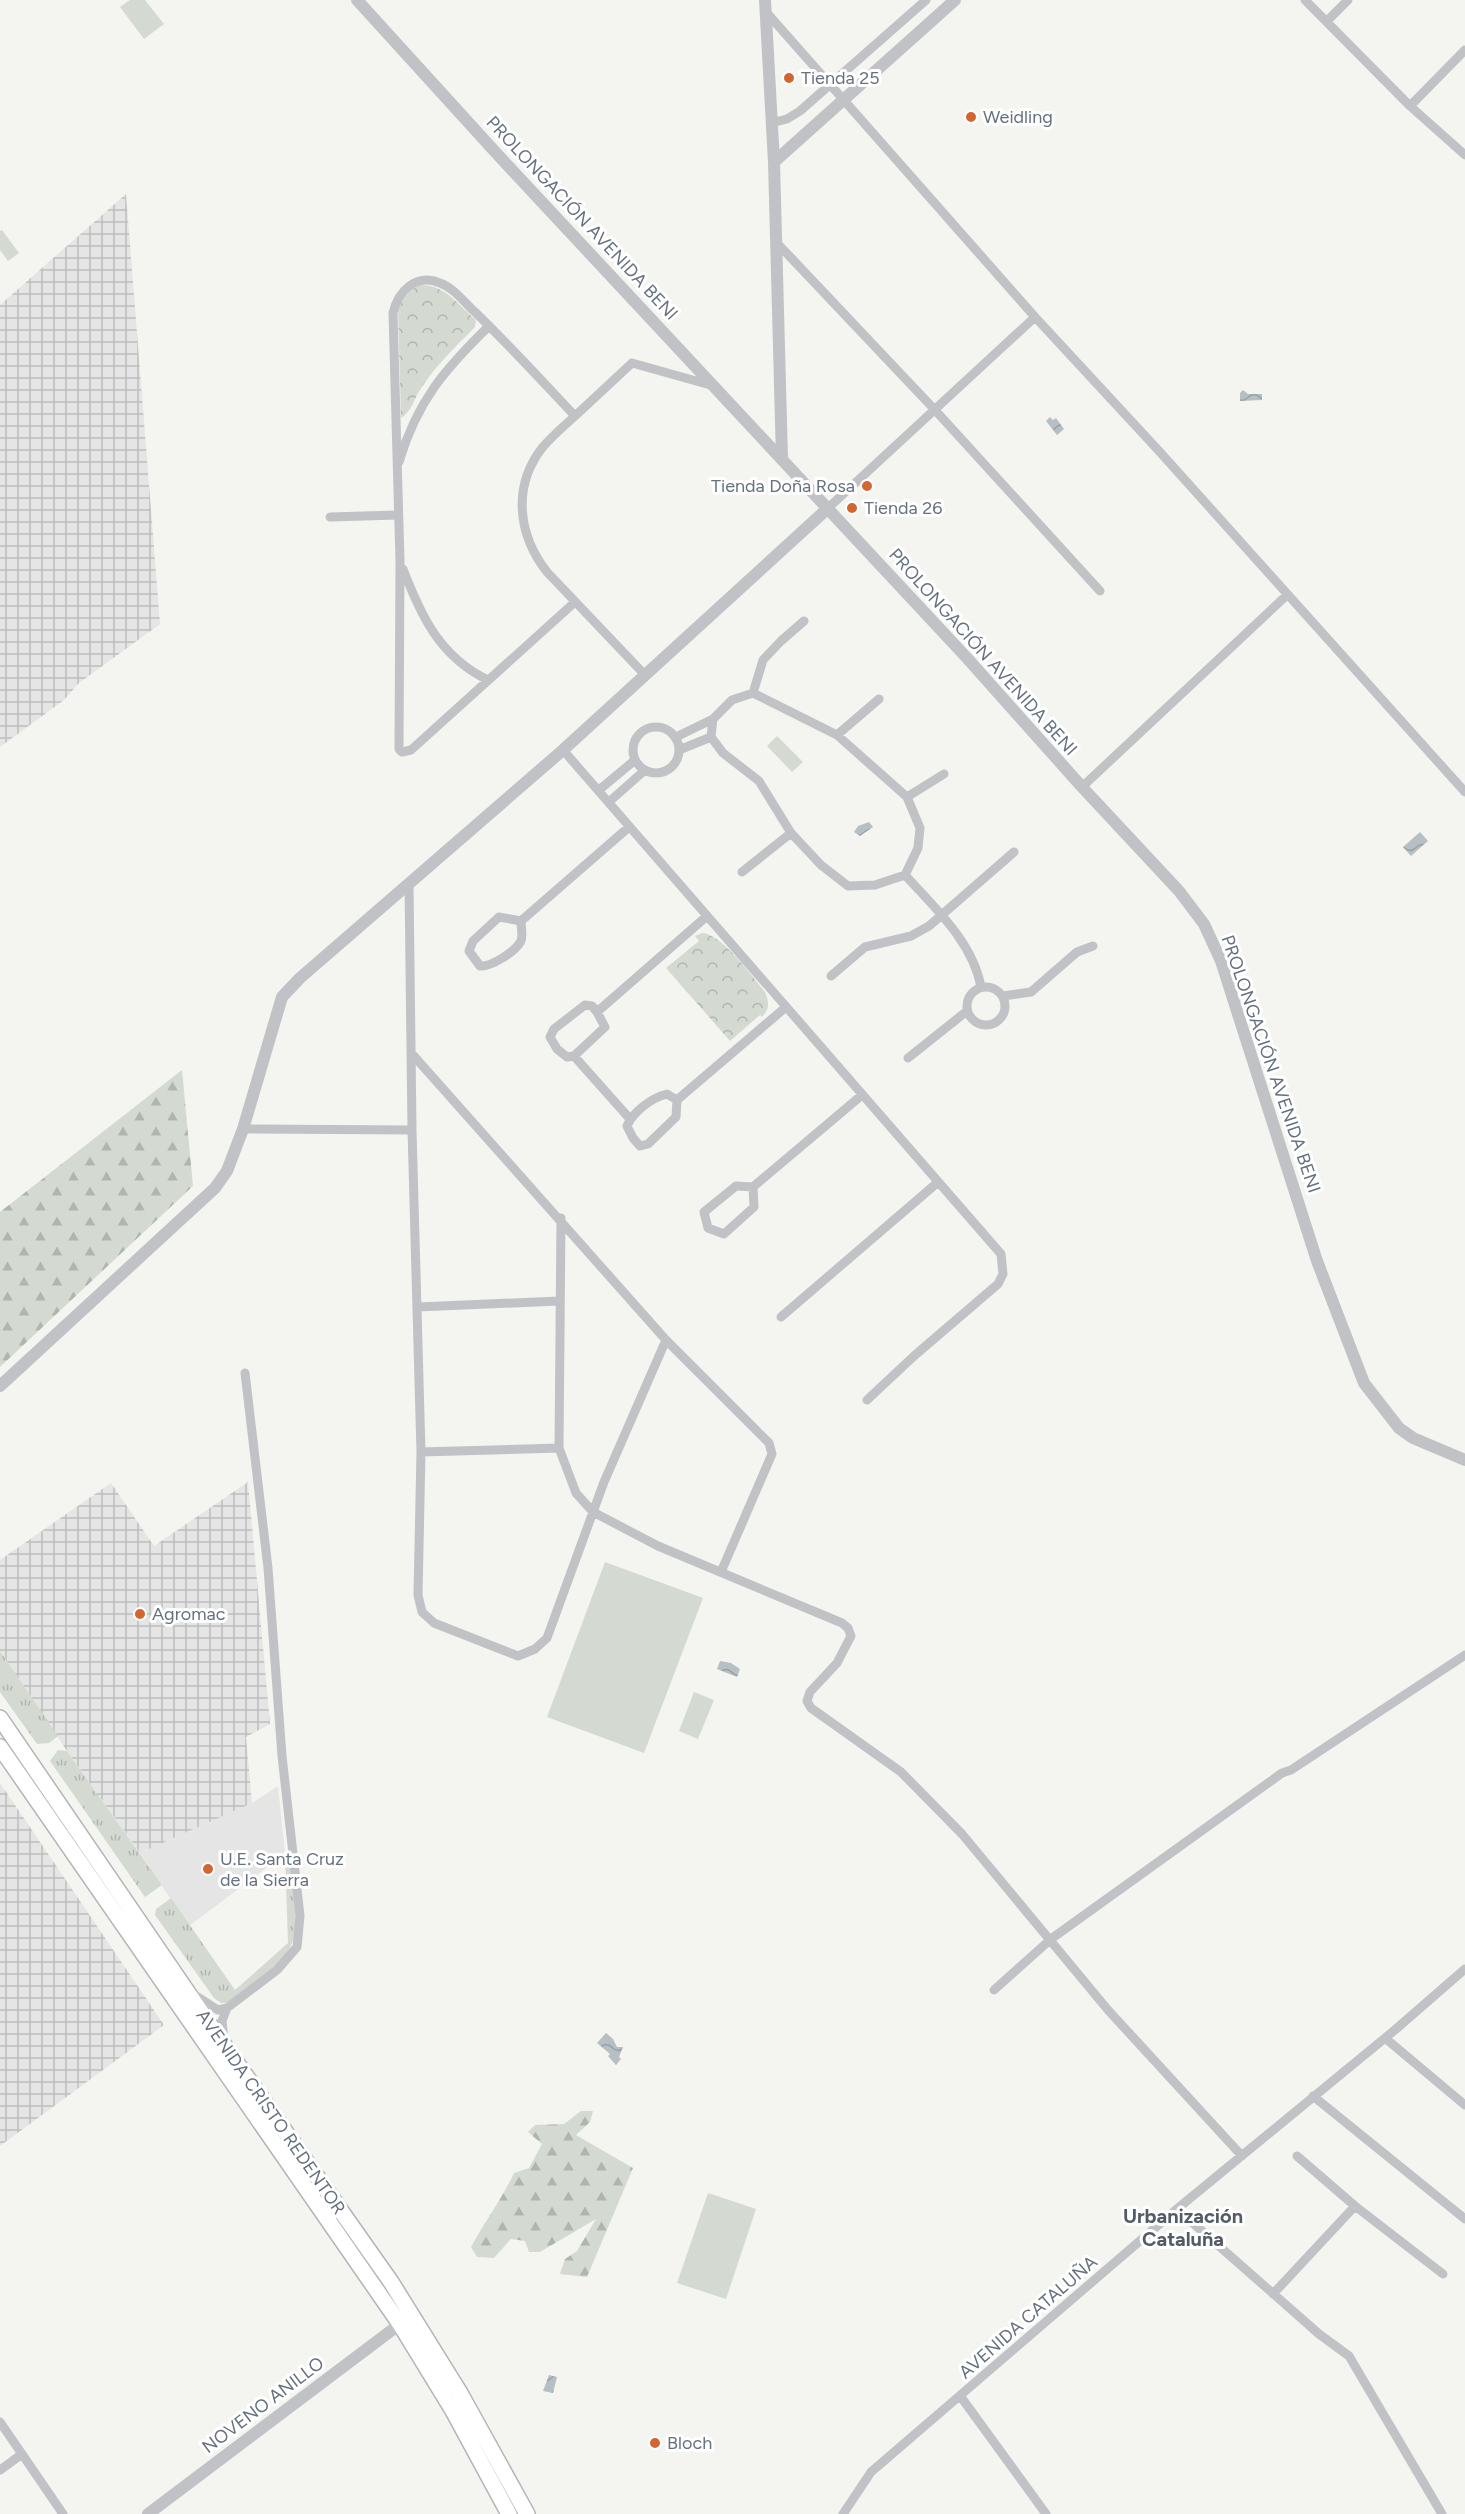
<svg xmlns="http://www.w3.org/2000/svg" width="1465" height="2514" viewBox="0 0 1465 2514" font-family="Figtree,sans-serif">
<defs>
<pattern id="industrial-grid" width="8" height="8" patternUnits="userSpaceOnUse" patternTransform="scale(1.5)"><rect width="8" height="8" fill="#e4e5e4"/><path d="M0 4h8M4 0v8" fill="none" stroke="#bdbebe"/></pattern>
<pattern id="grass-tufts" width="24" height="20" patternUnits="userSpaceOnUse" patternTransform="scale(1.5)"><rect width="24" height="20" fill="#d4dad2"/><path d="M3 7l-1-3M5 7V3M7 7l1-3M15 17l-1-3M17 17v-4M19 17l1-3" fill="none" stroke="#b0b5b0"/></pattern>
<pattern id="forest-firs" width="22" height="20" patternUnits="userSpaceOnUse" patternTransform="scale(1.5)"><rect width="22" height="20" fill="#d4dad2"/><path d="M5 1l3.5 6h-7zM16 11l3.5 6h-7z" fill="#b0b5b0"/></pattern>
<pattern id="park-crowns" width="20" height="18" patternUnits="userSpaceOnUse" patternTransform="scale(1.5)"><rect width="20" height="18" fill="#d4dad2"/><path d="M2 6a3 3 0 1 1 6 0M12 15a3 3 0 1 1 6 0" fill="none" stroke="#b0b5b0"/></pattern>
<pattern id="water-waves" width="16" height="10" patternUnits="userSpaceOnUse" patternTransform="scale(1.5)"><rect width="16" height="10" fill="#b6bfc4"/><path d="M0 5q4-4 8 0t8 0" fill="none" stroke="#98a0a4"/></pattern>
</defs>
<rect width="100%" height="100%" fill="#f4f4f0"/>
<!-- built -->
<path fill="#e4e5e4" d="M278 1786 285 1854 189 1926 140 1853 252 1803Z"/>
<!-- industrial -->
<path fill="url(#industrial-grid)" d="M126 194 160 624 79 683 64 700 0 747V305Z
M248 1482 270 1724 246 1737 252 1803 140 1853 67 1751 0 1651V1560L111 1483 154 1546Z
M0 1783 164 2025 0 2146Z"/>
<!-- grass -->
<path fill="url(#grass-tufts)" d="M0 1651 58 1736 49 1743 37 1744 0 1692Z
M58 1750 67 1751 162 1885 145 1897 50 1761Z
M289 1852C291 1877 300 1916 293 1940 288 1962 246 1990 227 2003H221L214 1998 155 1915 156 1909 171 1898 235 1990 288 1943 285 1854Z"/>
<!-- forest -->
<path fill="url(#forest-firs)" d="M182 1070 193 1186 0 1367V1212Z
M581 2111H593L590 2122 576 2135 633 2168 587 2277 560 2274 565 2259 577 2251 596 2219 540 2252H529L525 2241 511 2239 494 2258 477 2257 471 2247C485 2221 502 2199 514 2173L529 2168 542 2144 528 2132 535 2125 564 2124Z"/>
<!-- park -->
<path fill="url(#park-crowns)" d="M420 285C445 284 458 305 476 320L475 327C454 348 432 369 417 395 413 404 409 413 401 418L398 310C402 298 409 290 420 285Z
M702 933C722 934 752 976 765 992 769 1002 770 1008 762 1017L760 1015 730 1041 666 968 699 941 695 936Z"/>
<!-- pitch -->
<path fill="#d4dad2" d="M130 0H145L164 24 144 39 120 7Z
M2 230 19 253 8 261 0 250V231Z
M777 736 803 762 792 772 767 746Z
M605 1562 703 1598 644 1753 547 1717Z
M694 1692 714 1700 698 1739 679 1731Z
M708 2193 756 2209 726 2299 677 2283Z"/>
<!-- water -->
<path fill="url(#water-waves)" d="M1243 390 1248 394H1262V400L1240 401V393Z
M1050 417 1053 420 1056 418 1064 429 1057 435 1046 421Z
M869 822 873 827 860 836 854 832 858 826Z
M1420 832 1428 841 1411 856 1403 847Z
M720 1661 731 1663 740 1669 737 1677 717 1669Z
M606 2033 613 2039 617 2047H623L619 2057 621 2059 616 2065 608 2056 610 2054 597 2043Z
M549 2375 557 2377 553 2393 543 2391Z"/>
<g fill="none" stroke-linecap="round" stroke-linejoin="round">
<defs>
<path id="trunk" d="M0 1718 210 2025 391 2282 460 2393 527 2514
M0 1747 400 2324 452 2409 509 2514"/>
</defs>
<!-- trunk casing -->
<use href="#trunk" stroke="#b2b5b8" stroke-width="18"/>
<!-- minor -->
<path stroke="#c0c2c6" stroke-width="9" d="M1305 0 1410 106 1465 155
M767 13 1035 317 1159 451 1465 792
M1327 21 1348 0
M1410 106 1465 50
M771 123 787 119 800 111 926 0
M777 243 934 409 1100 591
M575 416 632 363 714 386
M399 462C417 401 445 369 489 326
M827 509 1035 317
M330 517 398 515
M403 569C421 616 440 657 488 680
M575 602 411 750 402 752 399 749 400 561 393 313C398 291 416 273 440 283 454 288 464 302 475 312 510 346 542 381 575 416 564 426 552 436 542 448 512 487 518 535 547 572L645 675
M753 693 763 660 781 641 804 621
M713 719 711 737 723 753 759 781 791 833 821 865 848 886 875 885 905 875
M633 750a23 23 0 1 1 46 0a23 23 0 1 1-46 0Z
M837 735 879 699
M676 737 713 719 732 700 753 693 837 735 907 797 920 828 918 848 905 875C934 907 973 942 981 987
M563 750 1001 1254 1003 1274 998 1284 914 1356 867 1400
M679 750 711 737
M1082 787 1287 595
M599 790 635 760
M907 797 944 774
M610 801 645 770
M742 872 791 833
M409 884 412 1130 421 1452 418 1595 422 1612 434 1623 518 1656 535 1649 547 1638 604 1482 666 1340
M521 921C521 927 523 935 521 941 515 952 491 967 480 966L469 951 473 941 499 917 521 921 629 827
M831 976 865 947 911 936 929 926 1014 852
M967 1006a19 19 0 1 1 38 0a19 19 0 1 1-38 0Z
M1003 996 1031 992 1077 952 1093 946
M597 1012 605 1027 574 1056 567 1057 557 1049 550 1037 554 1029 585 1005 592 1006 597 1012 707 916
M413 1055 666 1340 769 1443 772 1454 721 1572
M574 1056 630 1119
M908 1058 967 1011
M677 1100 667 1094C651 1098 633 1112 627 1126L633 1138 640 1146 648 1144 676 1117 677 1100 786 1007
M243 1129 412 1130
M753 1187 754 1207 724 1234 708 1228 704 1212 736 1186 753 1187 862 1095
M561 1218 559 1448 576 1493 593 1512 658 1546 842 1623 848 1628 851 1636 837 1663 810 1692 807 1701 811 1708 901 1772 962 1834 1108 2010 1242 2156
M418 1307 559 1301
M781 1317 937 1183
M421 1452 559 1448
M994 1990 1051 1939 1282 1773 1291 1770 1465 1655
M193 1994 218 2010 227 2008 277 1970 297 1947 300 1916 282 1756 268 1568 245 1373
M1385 2038 1465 2105
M224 2040 222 2021 227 2008
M1313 2096 1465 2219
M1297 2156 1355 2206 1443 2274
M1177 2209 1319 2334 1349 2356 1442 2514
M1273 2294 1355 2206
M961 2397 1046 2514
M0 2422 22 2454
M0 2470 22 2454 63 2514
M843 2514 871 2472 1177 2209 1396 2029 1465 1969"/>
<!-- tertiary -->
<path stroke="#c0c2c6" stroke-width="12" d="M357 0 498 155 967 658 1082 787 1179 891 1204 924 1221 961 1317 1261 1364 1383 1399 1428 1413 1438 1465 1460
M765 0 774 162 782 459
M774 162 955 0
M0 1386 215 1188 227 1171 243 1129 282 997 300 978 563 750 827 509
M148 2514 400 2324"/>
<!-- trunk -->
<use href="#trunk" stroke="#fff" stroke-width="15"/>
</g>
<!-- markers -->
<g fill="#d26633" stroke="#fff" stroke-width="2">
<circle cx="789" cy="78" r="6"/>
<circle cx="971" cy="117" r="6"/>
<circle cx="867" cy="486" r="6"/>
<circle cx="852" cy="508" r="6"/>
<circle cx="140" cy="1614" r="6"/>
<circle cx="208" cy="1869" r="6"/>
<circle cx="655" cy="2443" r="6"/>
</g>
<g text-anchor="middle" stroke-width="6" stroke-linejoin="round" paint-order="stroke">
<!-- poi labels -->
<g font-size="18" fill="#66717f" stroke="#fff" text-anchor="start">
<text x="801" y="84">Tienda 25</text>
<text x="983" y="123">Weidling</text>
<text x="855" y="492" text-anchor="end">Tienda Doña Rosa</text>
<text x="864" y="514">Tienda 26</text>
<text x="152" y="1620">Agromac</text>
<text x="220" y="1865">U.E. Santa Cruz<tspan x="220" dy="21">de la Sierra</tspan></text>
<text x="667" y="2449">Bloch</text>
</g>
<!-- street labels -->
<g font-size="18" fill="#66717f" stroke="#fff">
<text transform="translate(582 218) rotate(47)" y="6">PROLONGACIÓN AVENIDA BENI</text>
<text transform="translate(983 652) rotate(48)" y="6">PROLONGACIÓN AVENIDA BENI</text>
<text transform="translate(1271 1064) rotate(71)" y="6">PROLONGACIÓN AVENIDA BENI</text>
<text transform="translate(271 2112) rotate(55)" y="6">AVENIDA CRISTO REDENTOR</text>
<text transform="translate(1028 2317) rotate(-41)" y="6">AVENIDA CATALUÑA</text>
<text transform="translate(263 2405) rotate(-37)" y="6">NOVENO ANILLO</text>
</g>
<!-- neighbourhood labels -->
<g font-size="20" font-weight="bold" fill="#535b64" stroke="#fff">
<text x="1183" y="2223">Urbanización<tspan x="1183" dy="23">Cataluña</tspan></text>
</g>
</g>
</svg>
